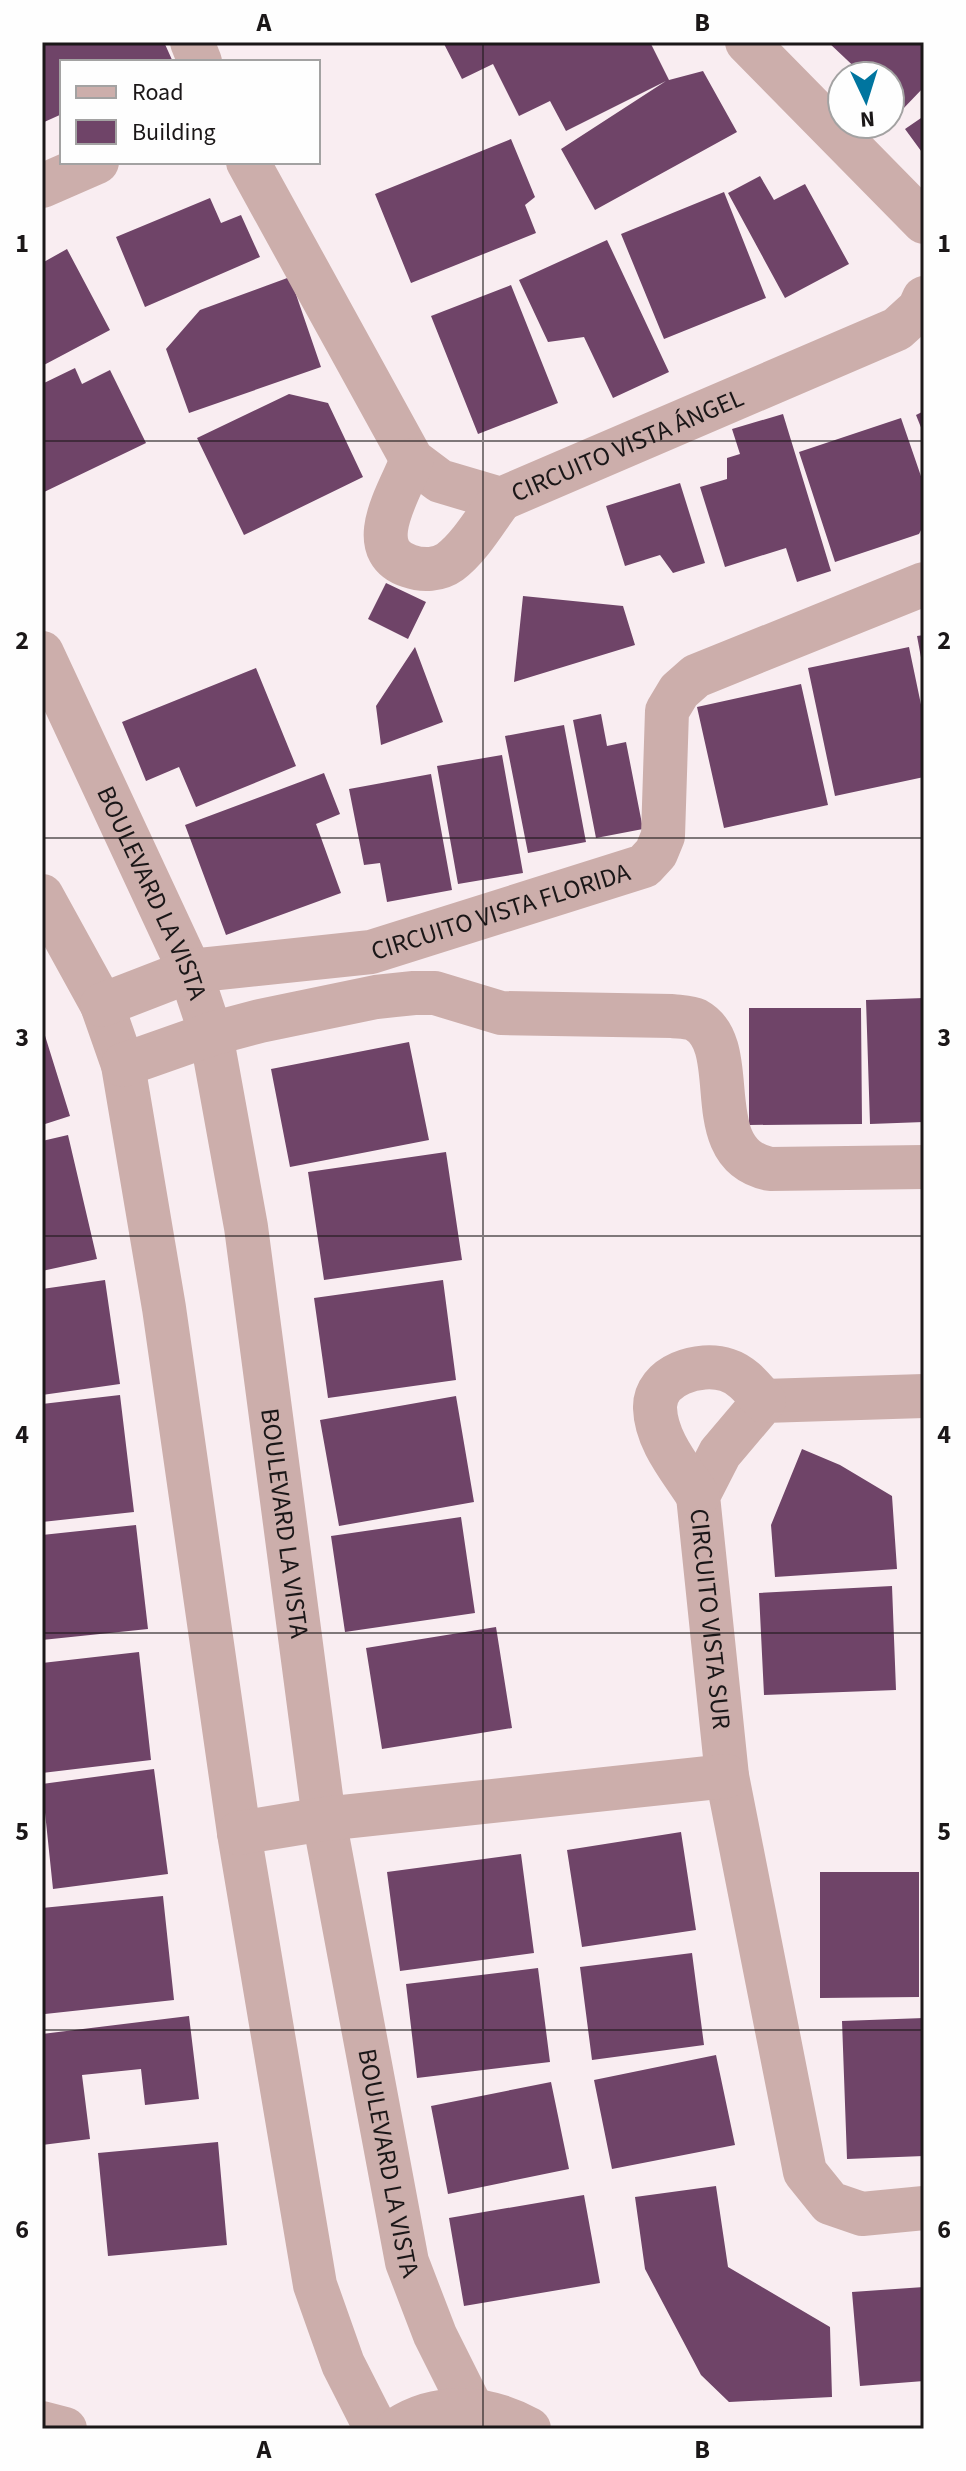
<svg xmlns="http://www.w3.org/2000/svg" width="966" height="2471" viewBox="0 0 966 2471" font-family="'Source Sans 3',sans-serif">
<rect width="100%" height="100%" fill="#f9edf1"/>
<!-- building -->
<path fill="#6f4468" d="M42 42H164L173 62H62V114L42 123Z
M443 42H650L669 80 703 71 737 132 595 210 561 149 666 81 566 131 550 101 519 116 493 64 462 79Z
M828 42H924V87L901 111 890 101V76H864Z
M924 116V155L905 129Z
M511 139 535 197 525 205 536 233 411 283 375 194Z
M760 176 774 200 805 184 849 264 785 298 728 193Z
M724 192 766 298 664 339 621 234Z
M210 198 221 223 241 215 260 257 145 307 116 237Z
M607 240 669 372 613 398 584 337 548 342 519 280Z
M67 249 110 330 42 366V263Z
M290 277 321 367 189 413 166 349 200 310Z
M511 285 558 403 478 434 431 316Z
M75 368 82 384 110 370 146 443 42 493V384Z
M289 394 328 403 363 477 244 535 197 438Z
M924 411V435L916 415Z
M783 414 831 571 797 582 786 548 725 567 700 487 727 479V458L740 454 732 429Z
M901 418 924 485V524L919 534 835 562 799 452Z
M680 483 705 563 673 573 660 555 625 566 606 506Z
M386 583 426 602 408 639 368 619Z
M523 596 623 606 635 645 514 682Z
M924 635V663H922L917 636Z
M415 647 443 722 381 745 376 706Z
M909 647 924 719V777L835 796 808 668Z
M256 668 296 766 196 807 179 767 146 781 122 722Z
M801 684 828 805 724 828 697 707Z
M601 714 607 746 626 742 643 829 596 838 573 720Z
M564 725 586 842 528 853 505 736Z
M502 755 523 873 458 884 437 766Z
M324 773 340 814 316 824 341 893 226 935 185 825Z
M431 774 452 890 387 902 380 863 364 865 349 789Z
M924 998V1122L870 1124 866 1000Z
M749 1008H861L862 1124 749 1125Z
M42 1026 70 1116 42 1125Z
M409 1042 429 1140 290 1167 271 1069Z
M68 1135 97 1259 42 1271V1141Z
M446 1152 462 1260 324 1280 308 1172Z
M105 1280 120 1384 42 1395V1289Z
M443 1280 456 1380 328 1398 314 1298Z
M120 1395 134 1512 42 1522V1404Z
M456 1396 474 1502 339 1526 320 1420Z
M802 1449 840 1465 892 1496 897 1569 775 1577 771 1525Z
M461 1517 475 1613 345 1632 331 1536Z
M136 1525 148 1629 42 1640V1535Z
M892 1586 896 1690 764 1695 759 1593Z
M496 1627 512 1728 382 1749 366 1648Z
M139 1652 151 1760 42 1773V1663Z
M154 1769 168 1874 53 1889 42 1784Z
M681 1832 696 1930 582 1947 567 1850Z
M521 1854 534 1953 400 1971 387 1872Z
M820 1872H919V1997L820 1998Z
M163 1896 174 2000 45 2014 42 1908Z
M692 1953 704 2045 592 2060 580 1967Z
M538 1968 550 2062 417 2078 406 1984Z
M189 2016 199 2099 145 2105 141 2069 82 2075 90 2139 42 2145V2034Z
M924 2018V2156L847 2159 842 2021Z
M716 2055 735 2145 612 2169 594 2080Z
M551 2082 569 2169 448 2194 431 2106Z
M218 2142 227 2245 108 2256 98 2153Z
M716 2186 728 2267 830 2327 832 2397 729 2402 701 2375 645 2269 635 2197Z
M584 2195 600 2283 464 2306 449 2218Z
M924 2287V2381L860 2386 852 2292Z"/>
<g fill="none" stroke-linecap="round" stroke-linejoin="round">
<!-- minor -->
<g stroke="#ccaeab" stroke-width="44">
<path d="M192 42 200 62"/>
<path d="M747 42 924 222"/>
<path id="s1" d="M248 162 412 460 440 481 501 499 897 329 919 309 924 298"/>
<path d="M42 186 97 162"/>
<path d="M412 460C400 491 361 550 409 566 423 571 439 570 450 562 470 547 486 519 501 499"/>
<path id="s2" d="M42 653 190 971 211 1034 246 1227 324 1819 407 2262 435 2335 472 2409"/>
<path d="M42 896 102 1005 123 1065 164 1308 239 1833 315 2285 343 2364 376 2429"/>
<path id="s3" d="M102 1005 190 971 371 952 644 866 656 853 663 836 667 711 679 691 696 676 924 584"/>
<path d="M123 1065 211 1034 260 1021 376 997 414 993H435L501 1013 672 1016C679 1017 690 1017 696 1020 745 1047 695 1154 770 1169L924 1167"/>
<path id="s4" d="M924 1396 764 1401 720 1453 698 1496 727 1776 805 2172 830 2203 862 2214 924 2208"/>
<path d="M698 1496C681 1469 656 1441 655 1408 654 1375 700 1361 727 1370 743 1375 753 1389 764 1401"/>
<path d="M239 1833 324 1819 727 1776"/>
<path d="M42 2423 65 2429"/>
<path d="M397 2429C439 2402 487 2406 529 2429"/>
</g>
</g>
<!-- grid -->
<path fill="none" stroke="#1b1718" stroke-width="2" stroke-opacity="0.55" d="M483 42V2429M42 441H924M42 838H924M42 1236H924M42 1633H924M42 2030H924"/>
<g text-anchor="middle" stroke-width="8" stroke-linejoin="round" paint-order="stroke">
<!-- street labels -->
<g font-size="26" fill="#1b1718" stroke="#fefefe">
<text dy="9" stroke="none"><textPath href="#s1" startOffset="576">CIRCUITO VISTA ÁNGEL</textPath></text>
<text dy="9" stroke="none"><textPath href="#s2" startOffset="264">BOULEVARD LA VISTA</textPath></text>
<text dy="9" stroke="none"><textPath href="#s3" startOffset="412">CIRCUITO VISTA FLORIDA</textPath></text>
<text dy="9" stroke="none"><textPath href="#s2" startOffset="912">BOULEVARD LA VISTA</textPath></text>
<text dy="9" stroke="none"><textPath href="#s4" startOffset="400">CIRCUITO VISTA SUR</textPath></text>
<text dy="9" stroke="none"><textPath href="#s2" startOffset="1560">BOULEVARD LA VISTA</textPath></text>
</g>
</g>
<!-- border -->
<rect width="966" height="2471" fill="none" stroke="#fefefe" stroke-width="88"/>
<!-- legend -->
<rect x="60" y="60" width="260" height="104" fill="#fefefe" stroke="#a3a2a2" stroke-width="2"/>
<rect x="76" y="86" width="40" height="12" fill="#ccaeab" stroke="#a3a2a2" stroke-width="2"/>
<text x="132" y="100" font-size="24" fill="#1b1718">Road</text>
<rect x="76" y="120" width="40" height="24" fill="#6f4468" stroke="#a3a2a2" stroke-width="2"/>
<text x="132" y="140" font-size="24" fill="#1b1718">Building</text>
<!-- north arrow -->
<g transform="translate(866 100) rotate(176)"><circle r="38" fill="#fefefe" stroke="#a3a2a2" stroke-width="2"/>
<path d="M0-6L14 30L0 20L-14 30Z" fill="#00759f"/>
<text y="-12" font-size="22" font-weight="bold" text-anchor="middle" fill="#1b1718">N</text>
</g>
<rect x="44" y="44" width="878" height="2383" fill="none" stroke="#1b1718" stroke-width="3"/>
<g font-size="26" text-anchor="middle" font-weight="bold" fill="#1b1718">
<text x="264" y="31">A</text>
<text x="702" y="31">B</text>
<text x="22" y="252">1</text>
<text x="944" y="252">1</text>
<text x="22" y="649">2</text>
<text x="944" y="649">2</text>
<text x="22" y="1046">3</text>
<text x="944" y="1046">3</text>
<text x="22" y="1443">4</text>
<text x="944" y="1443">4</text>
<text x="22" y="1840">5</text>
<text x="944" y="1840">5</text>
<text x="22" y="2238">6</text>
<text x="944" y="2238">6</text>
<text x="264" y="2458">A</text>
<text x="702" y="2458">B</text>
</g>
</svg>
